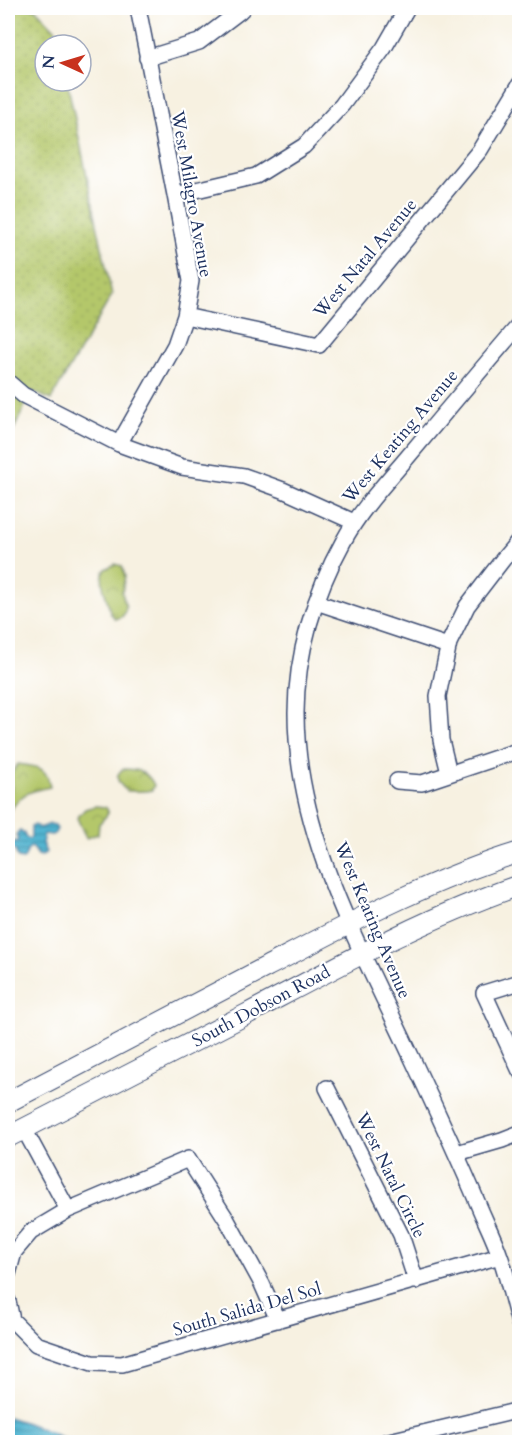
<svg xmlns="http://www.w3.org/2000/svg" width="527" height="1450" viewBox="0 0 527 1450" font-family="Cardo,serif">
<defs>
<pattern id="grass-dots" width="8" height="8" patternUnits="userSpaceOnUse" patternTransform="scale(1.5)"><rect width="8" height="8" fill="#b4c76b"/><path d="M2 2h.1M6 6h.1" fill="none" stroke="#9aab5f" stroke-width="1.8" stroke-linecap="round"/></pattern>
<pattern id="park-crowns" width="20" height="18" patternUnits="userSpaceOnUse" patternTransform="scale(1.5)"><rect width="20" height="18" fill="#b4c76b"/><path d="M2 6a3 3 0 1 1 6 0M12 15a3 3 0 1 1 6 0" fill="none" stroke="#9aab5f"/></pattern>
<pattern id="water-rules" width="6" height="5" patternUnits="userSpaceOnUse" patternTransform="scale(1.5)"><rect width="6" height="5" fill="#52b5d1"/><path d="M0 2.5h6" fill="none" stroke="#4394ad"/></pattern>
</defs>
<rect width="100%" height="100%" fill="#fff"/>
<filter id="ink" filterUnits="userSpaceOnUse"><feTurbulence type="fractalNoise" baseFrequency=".0167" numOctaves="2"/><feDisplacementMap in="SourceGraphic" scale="12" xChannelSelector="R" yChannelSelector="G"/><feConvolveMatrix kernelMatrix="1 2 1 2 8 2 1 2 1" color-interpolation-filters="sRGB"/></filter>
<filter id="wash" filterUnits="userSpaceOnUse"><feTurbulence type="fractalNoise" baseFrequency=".008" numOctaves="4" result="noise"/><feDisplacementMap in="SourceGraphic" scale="24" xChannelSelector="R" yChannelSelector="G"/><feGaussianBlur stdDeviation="1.35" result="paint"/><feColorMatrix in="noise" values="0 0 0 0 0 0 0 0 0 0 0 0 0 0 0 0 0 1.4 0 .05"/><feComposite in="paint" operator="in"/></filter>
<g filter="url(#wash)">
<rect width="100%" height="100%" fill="#f7f1e1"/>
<!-- grass -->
<path fill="url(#grass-dots)" stroke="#687b64" stroke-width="1.5" d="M8 8H35L57 31 60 45H45V81H67L112 295 51 400 32 391 8 442Z"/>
<!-- park -->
<path fill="url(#park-crowns)" stroke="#687b64" stroke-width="1.5" d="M115 564 122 566 125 576 122 592 126 608 123 616 116 619 110 613C110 602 96 579 106 569 107 568 114 565 115 564Z
M18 764C36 767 47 765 50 787 25 792 23 793 8 813V794L12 786 11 774Z
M123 769C138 769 147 771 154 785L152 790C144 792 136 791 127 791 120 785 112 777 123 769Z
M95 806 106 807 108 811 107 815 99 824 98 834 86 838 77 818 85 809Z"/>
<!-- water -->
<path fill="url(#water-rules)" stroke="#367298" stroke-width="1.5" d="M50 824 55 825 57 829 55 833 52 835 44 834 42 843 46 852 42 856 38 855 34 849 31 847 28 849 25 857 23 859 18 858 15 850H13L8 852V838L15 842H17L18 839 16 835 20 831 24 833 26 838 29 839 31 837V827L35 825 40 828Z
M8 1417C29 1423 50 1431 70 1442H8Z"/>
</g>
<g filter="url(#ink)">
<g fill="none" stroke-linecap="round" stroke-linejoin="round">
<defs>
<path id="minor" d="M147 58 199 42 240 11 243 8
M175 195 256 176 304 146 342 105 384 48 407 8
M185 316 319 345 480 150 520 84
M520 324C483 367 447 410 411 453 387 482 361 508 343 542 315 593 296 654 296 713 296 836 361 948 411 1056 434 1105 457 1154 478 1204 485 1221 494 1238 500 1256 508 1278 513 1303 520 1326
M8 382 23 395 119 444 182 467 244 476 283 490 354 522
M119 444 175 345 185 316 191 281 175 195 138 8
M316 602 448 646
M449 773 441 740 438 696 449 643 467 606 504 558 520 539
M397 781 422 783 520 750
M520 982 484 993 520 1071
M327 1088 401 1235 416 1281
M24 1129 68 1210
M457 1153 502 1140 520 1133
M8 1274 14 1252 31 1232 68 1210 188 1159 227 1220 262 1284 278 1320
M8 1301 12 1320 36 1344 92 1363 122 1364 500 1256
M385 1442 520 1410"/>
<path id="major" d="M8 1102C94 1057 180 1012 266 967 348 924 431 879 520 852
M8 1137C87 1096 168 1055 247 1014 336 967 424 918 520 885"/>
</defs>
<!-- minor casing -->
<use href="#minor" stroke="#3c4c72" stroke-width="18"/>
<!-- major casing -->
<use href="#major" stroke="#3c4c72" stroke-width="22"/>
<!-- minor -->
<use href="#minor" stroke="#fff" stroke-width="15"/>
<!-- major -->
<use href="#major" stroke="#fff" stroke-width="20"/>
</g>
</g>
<g text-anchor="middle" stroke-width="4.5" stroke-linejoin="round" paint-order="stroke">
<!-- street labels -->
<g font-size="18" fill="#1b2f5e" stroke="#fff">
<text transform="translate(192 194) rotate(80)" y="6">West Milagro Avenue</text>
<text transform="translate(365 258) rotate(-50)" y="6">West Natal Avenue</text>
<text transform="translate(400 436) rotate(-50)" y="6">West Keating Avenue</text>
<text transform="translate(373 920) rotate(67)" y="6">West Keating Avenue</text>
<text transform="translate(261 1006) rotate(-28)" y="6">South Dobson Road</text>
<text transform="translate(391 1175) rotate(64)" y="6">West Natal Circle</text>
<text transform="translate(247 1309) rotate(-16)" y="6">South Salida Del Sol</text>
</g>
</g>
<!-- margin -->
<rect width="527" height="1450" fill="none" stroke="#fff" stroke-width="30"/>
<!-- north arrow -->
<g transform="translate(63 63) rotate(274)"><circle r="28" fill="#ffffff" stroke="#a4acbf" stroke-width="1.5"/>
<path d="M0-4.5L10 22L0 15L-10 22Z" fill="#c8321e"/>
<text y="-9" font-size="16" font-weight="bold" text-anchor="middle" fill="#1b2f5e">N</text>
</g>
</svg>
